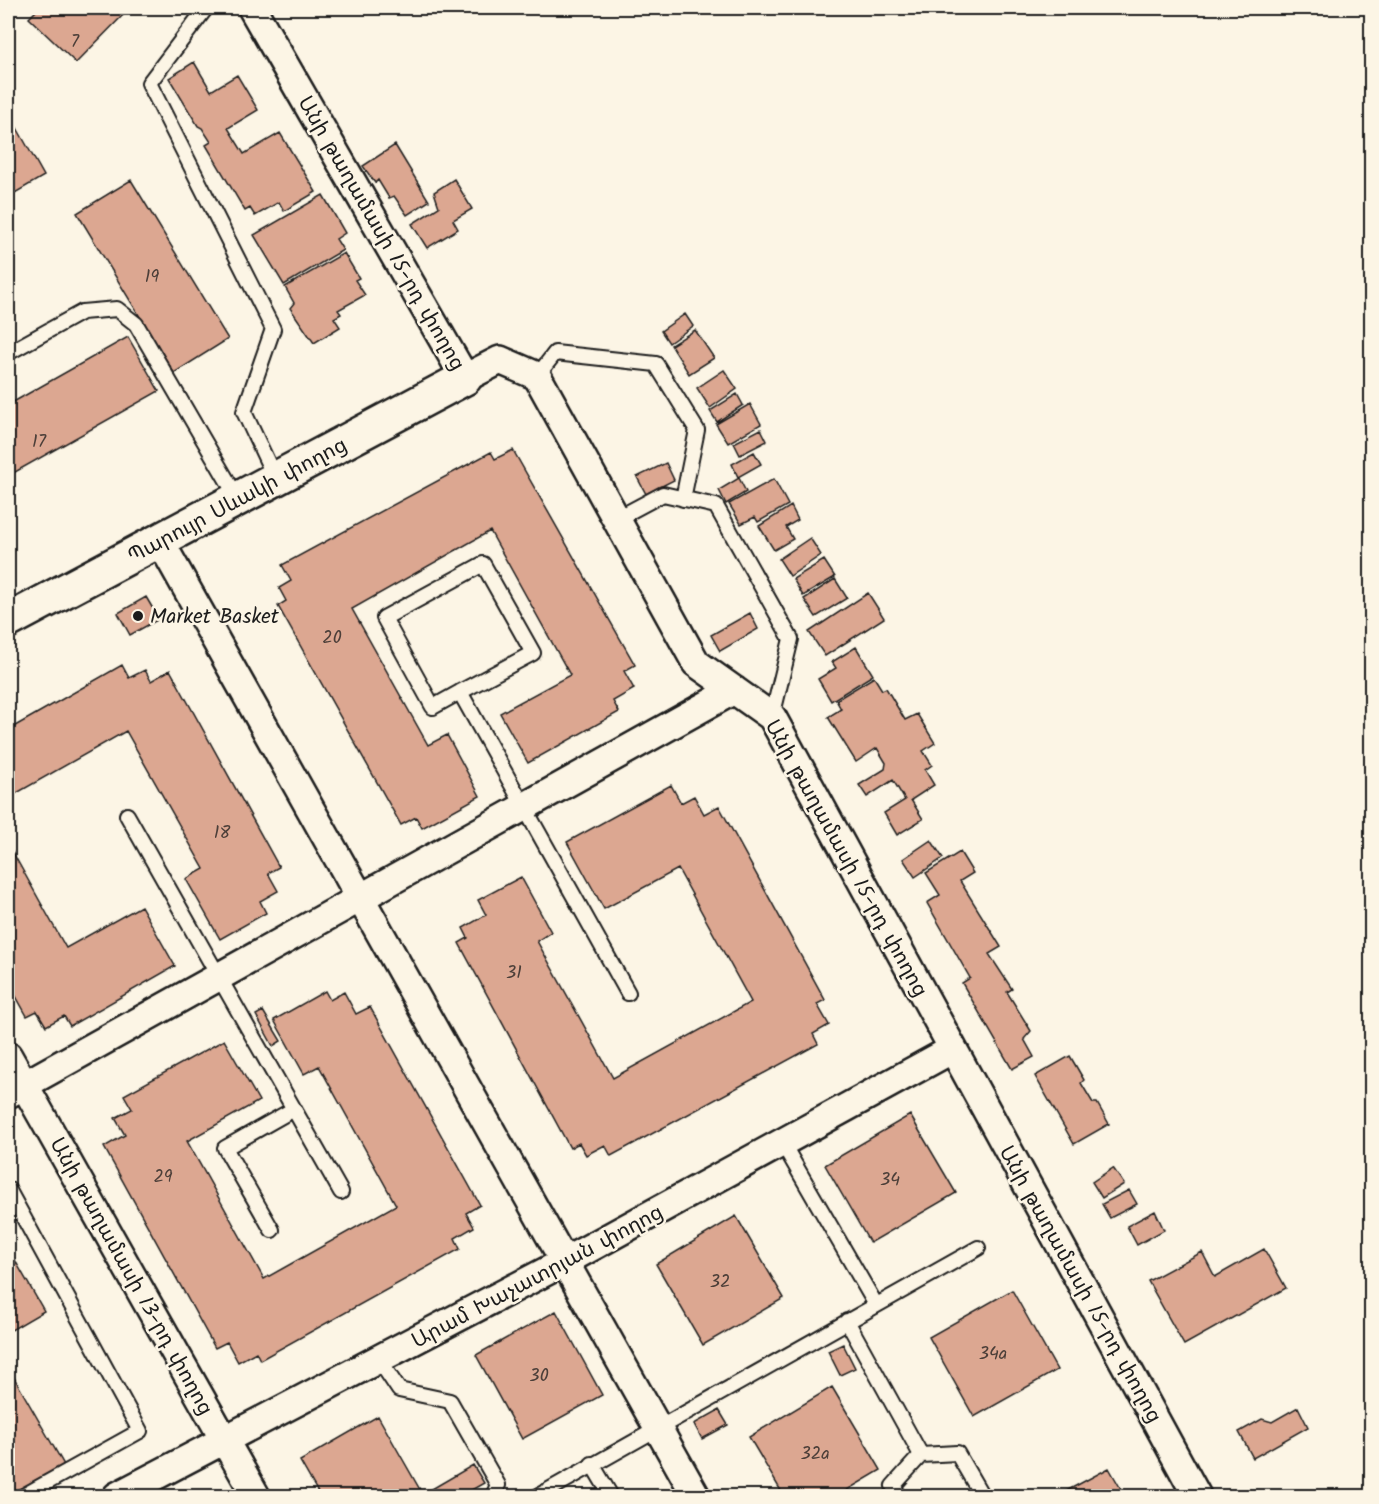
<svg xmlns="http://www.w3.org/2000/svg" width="1379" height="1504" viewBox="0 0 1379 1504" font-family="Kalam,'Noto Sans Armenian',sans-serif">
<rect width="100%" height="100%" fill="#fcf5e5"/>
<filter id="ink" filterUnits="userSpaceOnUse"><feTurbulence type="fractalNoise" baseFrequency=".0167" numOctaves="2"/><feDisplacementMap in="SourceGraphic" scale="12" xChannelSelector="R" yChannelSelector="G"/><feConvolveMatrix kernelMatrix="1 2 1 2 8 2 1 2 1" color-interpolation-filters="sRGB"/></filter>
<g filter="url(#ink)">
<!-- building -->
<path fill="#dca791" stroke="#1c1c1c" stroke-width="1.5" d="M39 8H130L76 63 29 18Z
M194 62 211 91 237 75 258 110 228 128 244 154 280 133 316 192 284 211 279 202 255 216 250 208 245 211 206 145 211 142 202 128 198 126 169 78Z
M8 112 44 176 8 197Z
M395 145 429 201 407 215 394 196 389 198 378 180 375 183 363 166Z
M454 179 472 209 453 220 458 229 427 248 412 224 439 207 434 192Z
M131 180 228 339 174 373 77 213Z
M323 195 345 233 336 239 343 250 284 285 254 235Z
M344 253 359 278 355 280 365 295 338 310 341 314 334 318 340 327 314 343 290 308 294 303 285 287Z
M685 314 693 326 669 343 661 331Z
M695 330 714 358 689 374 671 345Z
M128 337 159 391 8 476V405Z
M724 370 737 389 710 408 697 388Z
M737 394 743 405 717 422 710 411Z
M750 404 761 424 728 443 716 424Z
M761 429 767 441 740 455 734 443Z
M513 450 635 665 624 671 634 689 613 701 619 712 528 763 500 713 570 675 490 531 352 609 428 745 447 735 480 796 422 828 416 817 401 825 278 606 286 601 279 588 291 581 282 565 491 452 495 459Z
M754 452 761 464 738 477 732 464Z
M666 463 674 480 646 494 637 477Z
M739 478 746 492 726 504 719 490Z
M774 479 788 505 758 522 755 517 741 524 729 504Z
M791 506 798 520 786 527 793 539 774 550 759 526Z
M810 538 821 555 790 576 779 559Z
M824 560 835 577 803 596 793 579Z
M835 579 847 598 816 617 804 599Z
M868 593 884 618 825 656 809 632Z
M146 597 159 619 130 635 118 613Z
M750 613 758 629 720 651 711 635Z
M856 647 873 675 831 701 818 679 836 668 832 662Z
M122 665 129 678 145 670 151 681 170 670 279 867 268 873 278 891 260 901 266 913 220 939 186 879 204 869 126 731 8 798V730Z
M874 677 882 690 886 688 905 720 917 714 935 743 923 751 932 765 925 770 934 785 911 800 923 819 897 835 884 813 905 800 893 780 867 797 859 785 885 769 886 763 877 748 856 762 828 717 841 709 836 700Z
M671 785 681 803 694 796 704 814 719 806 825 1000 817 1004 829 1025 813 1034 818 1044 611 1156 605 1145 586 1155 579 1143 570 1148 459 943 468 938 463 928 486 915 478 900 521 877 551 932 537 941 613 1078 751 1002 678 869 604 909 567 842Z
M931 840 943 858 915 877 903 859Z
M8 844 66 948 141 906 175 966 70 1026 64 1016 46 1026 37 1011 27 1016 8 982Z
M960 852 973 873 960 881 1001 947 989 954 1012 989 1007 992 1031 1031 1024 1039 1034 1057 1012 1069 962 983 970 978 927 903 940 895 926 873Z
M325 991 330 1000 344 992 356 1014 370 1007 480 1205 466 1213 474 1227 455 1238 460 1249 260 1360 256 1352 238 1362 227 1342 215 1348 104 1147 125 1135 115 1118 132 1109 124 1095 224 1040 259 1101 187 1141 264 1279 396 1205 319 1066 304 1074 274 1020Z
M263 1011 281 1041 273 1046 256 1015Z
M1070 1056 1084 1080 1081 1083 1093 1103H1097L1109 1124 1074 1144 1035 1076Z
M910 1115 956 1193 870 1243 825 1165Z
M1113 1168 1124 1184 1102 1198 1092 1182Z
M1129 1190 1137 1204 1110 1218 1102 1204Z
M1155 1211 1164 1230 1137 1245 1127 1226Z
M736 1216 784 1298 703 1345 656 1264Z
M8 1248 44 1311 8 1332Z
M1264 1249 1286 1288 1184 1345 1148 1281 1202 1252 1215 1277Z
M1012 1290 1057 1370 974 1417 929 1337Z
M556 1311 602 1395 522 1439 476 1355Z
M843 1344 855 1368 840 1375 828 1351Z
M8 1367 64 1465 9 1496H8Z
M832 1387 881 1470 837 1496H784L749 1437Z
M1298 1407 1308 1427 1253 1458 1239 1432 1262 1419 1272 1422Z
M719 1410 728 1425 702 1439 694 1424Z
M378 1416 423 1495 320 1496 300 1461Z
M473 1465 484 1483 461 1496H427L425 1493Z
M1109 1468 1125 1496H1057Z"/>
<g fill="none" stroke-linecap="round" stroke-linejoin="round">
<defs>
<path id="service" d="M206 8 149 83 273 329 244 412 275 478
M8 353 82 312 117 309 136 324 238 499
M537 376 555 353 656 364 697 430 683 499
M616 519 663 494 716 506 791 639 772 717
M460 692 533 653 483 564 384 618 433 707 460 692 628 993
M127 815 341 1192
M783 1144 876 1305
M8 1189 140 1431 23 1496
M272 1230 225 1148 294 1109
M847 1321 921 1455 957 1453 982 1496
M379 1360 399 1390 450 1401 498 1485 493 1496
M592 1464 611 1496
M538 1496 978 1248
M899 1496 893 1486 921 1455"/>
<path id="minor" d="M252 8 465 378 500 360 537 376 696 663 772 717 1197 1496
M160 541 696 1496
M8 1056 256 1496
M8 1094 734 690
M117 1496 564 1262 953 1049"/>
<path id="tertiary" d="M8 621 465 378"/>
</defs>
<!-- service casing -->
<use href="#service" stroke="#1c1c1c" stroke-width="18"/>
<!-- minor casing -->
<use href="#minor" stroke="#1c1c1c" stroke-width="32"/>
<!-- tertiary casing -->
<use href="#tertiary" stroke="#1c1c1c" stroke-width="38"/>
<!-- service -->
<use href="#service" stroke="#fcf5e5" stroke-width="14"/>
<!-- minor -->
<use href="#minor" stroke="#fcf5e5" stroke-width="27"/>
<!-- tertiary -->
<use href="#tertiary" stroke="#fcf5e5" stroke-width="33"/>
</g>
</g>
<!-- markers -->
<circle fill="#1c1c1c" stroke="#fcf5e5" stroke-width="2" cx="138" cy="616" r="6"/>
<g text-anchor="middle" stroke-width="5" stroke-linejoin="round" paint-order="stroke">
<!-- number labels -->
<g font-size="18" fill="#4c3f39">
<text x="75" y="47">7</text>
<text x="152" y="282">19</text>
<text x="39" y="447">17</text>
<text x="332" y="643">20</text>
<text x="222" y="838">18</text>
<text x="514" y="978">31</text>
<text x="163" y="1182">29</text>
<text x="890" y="1185">34</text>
<text x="720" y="1287">32</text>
<text x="993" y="1359">34a</text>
<text x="539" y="1381">30</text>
<text x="815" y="1459">32a</text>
</g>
<!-- street labels -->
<g font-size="21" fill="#1c1c1c" stroke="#fcf5e5">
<text transform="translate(382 233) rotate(60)" y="7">Անի թաղամասի 15-րդ փողոց</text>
<text transform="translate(237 500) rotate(-28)" y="7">Պարույր Սևակի փողոց</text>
<text transform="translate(847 858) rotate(61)" y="7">Անի թաղամասի 15-րդ փողոց</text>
<text transform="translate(132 1276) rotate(61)" y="7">Անի թաղամասի 13-րդ փողոց</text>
<text transform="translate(537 1276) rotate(-28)" y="7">Արամ Խաչատրյան փողոց</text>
<text transform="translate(1081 1284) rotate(61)" y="7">Անի թաղամասի 15-րդ փողոց</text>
</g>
<!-- poi labels -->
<g font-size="21" fill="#1c1c1c" stroke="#fcf5e5" text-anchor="start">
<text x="150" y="623">Market Basket</text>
</g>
</g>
<!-- margin -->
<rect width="1379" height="1504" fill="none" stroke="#fcf5e5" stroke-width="30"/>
<rect x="15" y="15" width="1349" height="1474" fill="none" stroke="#1c1c1c" stroke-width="2" filter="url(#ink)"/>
</svg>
